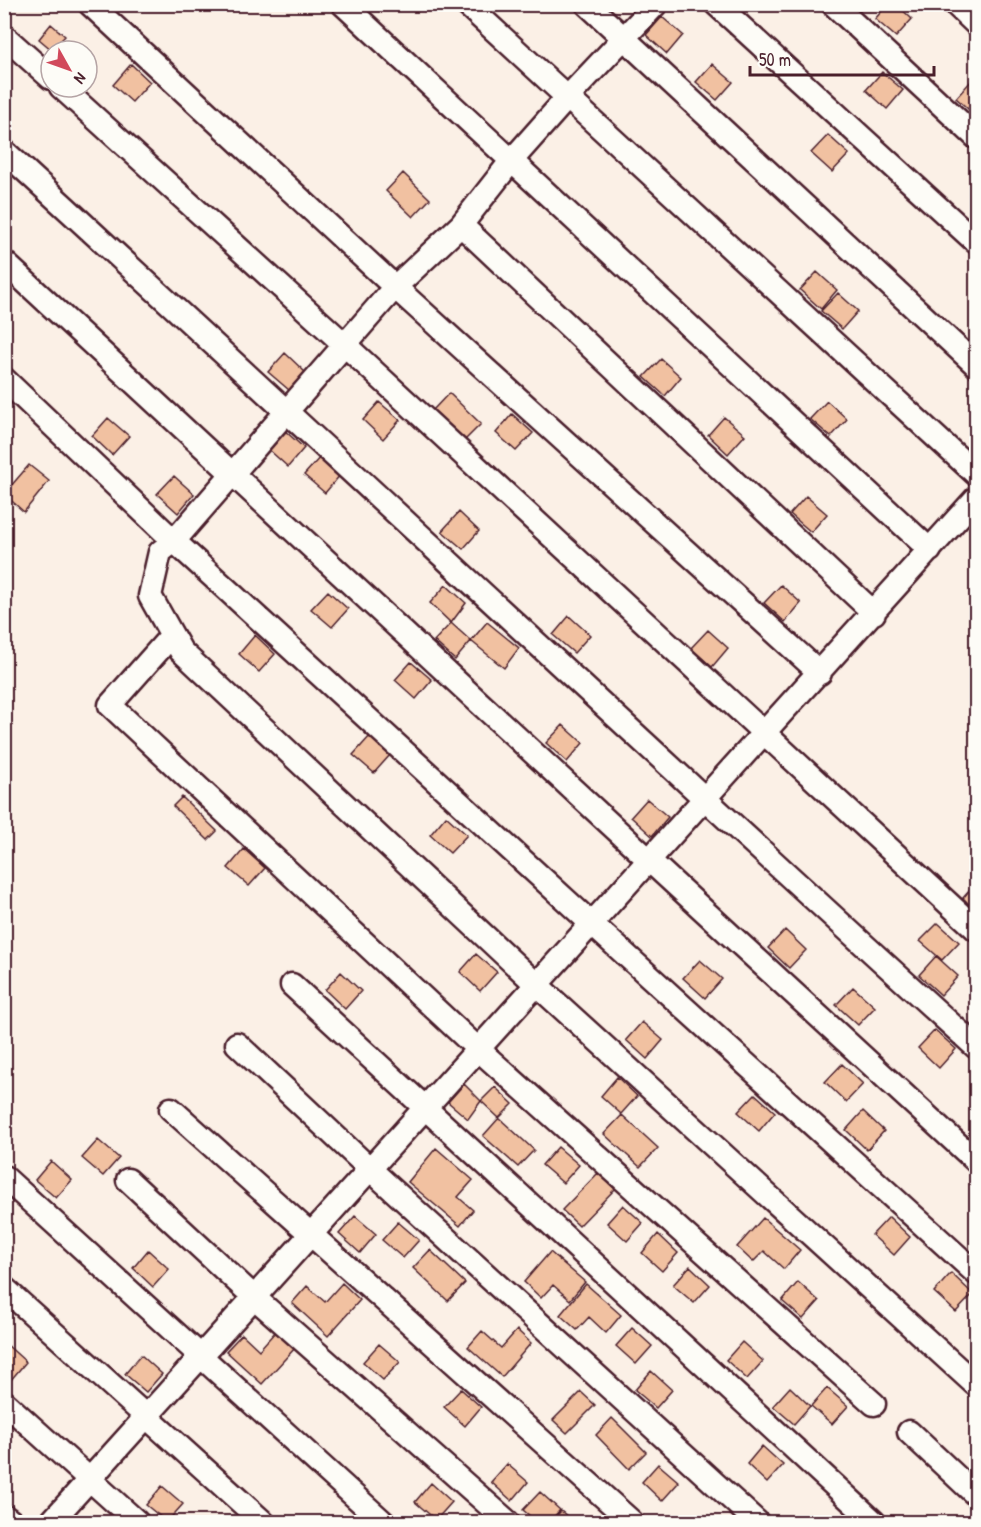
<svg xmlns="http://www.w3.org/2000/svg" width="981" height="1527" viewBox="0 0 981 1527" font-family="'Patrick Hand',sans-serif">
<rect width="100%" height="100%" fill="#fbf0e6"/>
<filter id="ink" filterUnits="userSpaceOnUse"><feTurbulence type="fractalNoise" baseFrequency=".0167" numOctaves="2"/><feDisplacementMap in="SourceGraphic" scale="12" xChannelSelector="R" yChannelSelector="G"/><feConvolveMatrix kernelMatrix="1 2 1 2 8 2 1 2 1" color-interpolation-filters="sRGB"/></filter>
<g filter="url(#ink)">
<!-- building -->
<path fill="#f1c1a1" stroke="#4a1f2b" stroke-width="1.5" d="M888 4H896L912 19 896 37 875 19Z
M662 17 683 35 667 54 646 35Z
M51 24 65 36 52 50 39 39Z
M67 40 81 51H57Z
M131 64 150 82 132 102 113 85Z
M712 64 733 82 717 100 696 82Z
M882 72 903 90 887 109 866 90Z
M972 80 976 84V116L956 98Z
M828 135 849 154 832 172 811 153Z
M403 173 430 199 413 217 386 191Z
M817 272 837 290 821 309 800 290Z
M838 293 858 311 842 329 821 311Z
M285 353 305 372 289 390 268 372Z
M661 359 681 377 665 396 644 377Z
M449 393 481 424 465 440 433 410Z
M827 401 847 419 831 437 810 419Z
M379 402 400 420 383 439 363 420Z
M512 414 533 433 516 451 496 433Z
M724 417 745 435 728 454 708 435Z
M108 418 129 436 112 455 92 436Z
M284 430 304 448 288 467 267 448Z
M321 456 341 474 325 493 304 475Z
M29 465 49 481 24 512 4 494Z
M174 476 194 494 178 513 157 494Z
M806 496 827 514 811 532 790 514Z
M459 512 479 531 463 549 442 531Z
M446 585 466 603 451 623 430 603Z
M781 585 801 603 785 622 764 603Z
M328 591 348 609 332 627 311 609Z
M569 616 590 635 574 653 553 635Z
M487 622 519 648 504 668 471 641Z
M451 623 471 641 455 660 434 641Z
M708 630 728 648 712 667 691 648Z
M255 635 275 654 259 672 239 654Z
M411 662 432 680 416 699 395 680Z
M563 725 583 743 567 762 546 743Z
M370 736 390 755 374 773 353 755Z
M182 797 217 831 208 840 173 806Z
M647 799 668 817 652 836 631 817Z
M446 816 467 835 450 853 430 835Z
M244 849 265 868 249 886 228 868Z
M976 883V911L963 898Z
M938 923 959 942 942 960 920 941Z
M785 930 806 950 789 968 768 948Z
M476 954 497 972 480 991 460 972Z
M936 956 958 976 941 995 919 975Z
M700 960 722 979 705 998 683 978Z
M341 972 361 991 345 1009 325 990Z
M853 987 875 1007 858 1025 836 1005Z
M642 1022 663 1040 647 1059 626 1040Z
M935 1030 956 1049 939 1068 918 1048Z
M842 1064 863 1084 846 1102 825 1082Z
M617 1077 637 1096 621 1114 601 1096Z
M464 1084 481 1101 468 1119 448 1102Z
M495 1087 513 1104 499 1118 481 1101Z
M755 1094 775 1112 759 1131 738 1112Z
M863 1111 884 1131 867 1150 846 1130Z
M622 1115 658 1148 640 1167 604 1134Z
M499 1118 534 1150 518 1167 483 1136Z
M98 1140 119 1158 103 1176 82 1158Z
M558 1147 579 1165 563 1183 542 1165Z
M436 1148 473 1180 458 1197 473 1210 460 1226 408 1182Z
M51 1161 72 1180 56 1198 35 1180Z
M598 1173 615 1189 579 1226 562 1210Z
M623 1205 643 1223 627 1241 607 1223Z
M355 1216 376 1234 360 1253 339 1234Z
M889 1217 910 1237 894 1255 872 1235Z
M763 1218 800 1250 784 1269 764 1251 753 1262 737 1247Z
M398 1222 419 1240 403 1258 382 1240Z
M658 1234 678 1253 662 1271 642 1253Z
M148 1250 169 1269 153 1287 133 1268Z
M430 1250 465 1283 448 1301 413 1268Z
M550 1252 585 1282 570 1300 553 1285 541 1298 524 1282Z
M690 1266 710 1285 694 1303 673 1285Z
M951 1273 973 1294 956 1312 934 1292Z
M798 1282 819 1301 803 1319 782 1301Z
M342 1283 360 1300 328 1336 292 1303 307 1286 325 1302Z
M586 1284 621 1315 606 1333 589 1317 577 1330 560 1315Z
M632 1328 652 1346 636 1364 616 1346Z
M517 1330 531 1343 502 1377 468 1347 482 1331 501 1348Z
M276 1331 295 1348 262 1384 226 1351 242 1334 259 1350Z
M742 1342 763 1361 747 1379 726 1360Z
M6 1344 26 1362 10 1381 4 1376Z
M379 1344 400 1362 383 1380 363 1362Z
M141 1355 162 1374 146 1392 125 1374Z
M651 1371 672 1390 656 1408 635 1390Z
M790 1387 810 1406 794 1424 773 1406Z
M827 1388 848 1406 832 1424 811 1406Z
M461 1389 481 1407 465 1426 444 1407Z
M581 1392 595 1405 567 1433 553 1420Z
M612 1418 646 1452 629 1469 596 1435Z
M762 1446 783 1465 767 1483 747 1464Z
M507 1464 528 1482 512 1501 491 1482Z
M658 1464 679 1482 662 1501 642 1482Z
M431 1483 452 1502 436 1520 415 1502Z
M162 1486 183 1504 167 1522 146 1505Z
M540 1492 560 1510 549 1522H537L523 1510Z
M561 1511 574 1522H551Z"/>
<g fill="none" stroke-linecap="round" stroke-linejoin="round">
<defs>
<path id="minor" d="M343 4 930 550
M466 4 976 474
M587 4 976 365
M716 4 976 242
M833 4 976 137
M955 4 976 24
M4 36 51 78
M61 87 345 345 976 929
M4 151C329 449 650 751 976 1047
M461 225 512 160 567 98 656 4
M4 262 650 861 976 1161
M4 379 174 541 395 287 90 4
M172 635 110 705 479 1050 874 1404
M820 673 395 287 461 225 874 613
M292 985 874 1522
M237 1044 371 1170 757 1522
M171 1109 632 1522
M4 1177 383 1522
M128 1180 255 1298 508 1522
M976 1273 593 925 174 541 160 552 150 596 181 651 538 986 976 1385
M4 1288 263 1522
M4 1402 137 1522
M909 1432 976 1495
M4 1516 12 1522
M51 1522 976 498"/>
</defs>
<!-- minor casing -->
<use href="#minor" stroke="#4a1f2b" stroke-width="27"/>
<!-- minor -->
<use href="#minor" stroke="#fdfcf7" stroke-width="22"/>
</g>
</g>
<!-- margin -->
<rect width="981" height="1527" fill="none" stroke="#fdfcf7" stroke-width="24"/>
<rect x="12" y="12" width="957" height="1503" fill="none" stroke="#4a1f2b" stroke-width="2" filter="url(#ink)"/>
<!-- north arrow -->
<g transform="translate(69 69) rotate(130)"><circle r="28" fill="#fdfcf7" stroke="#b5a4a5" stroke-width="1.5"/>
<path d="M0-4.5L10 22L0 15L-10 22Z" fill="#d1495b"/>
<text y="-9" font-size="16" font-weight="bold" text-anchor="middle" fill="#4a1f2b">N</text>
</g>
<!-- scale -->
<path d="M750 66v9h184v-9" fill="none" stroke="#4a1f2b" stroke-width="3"/>
<text x="759" y="66" font-size="18" fill="#4a1f2b" stroke="#fdfcf7" stroke-width="4.5" paint-order="stroke">50 m</text>
</svg>
